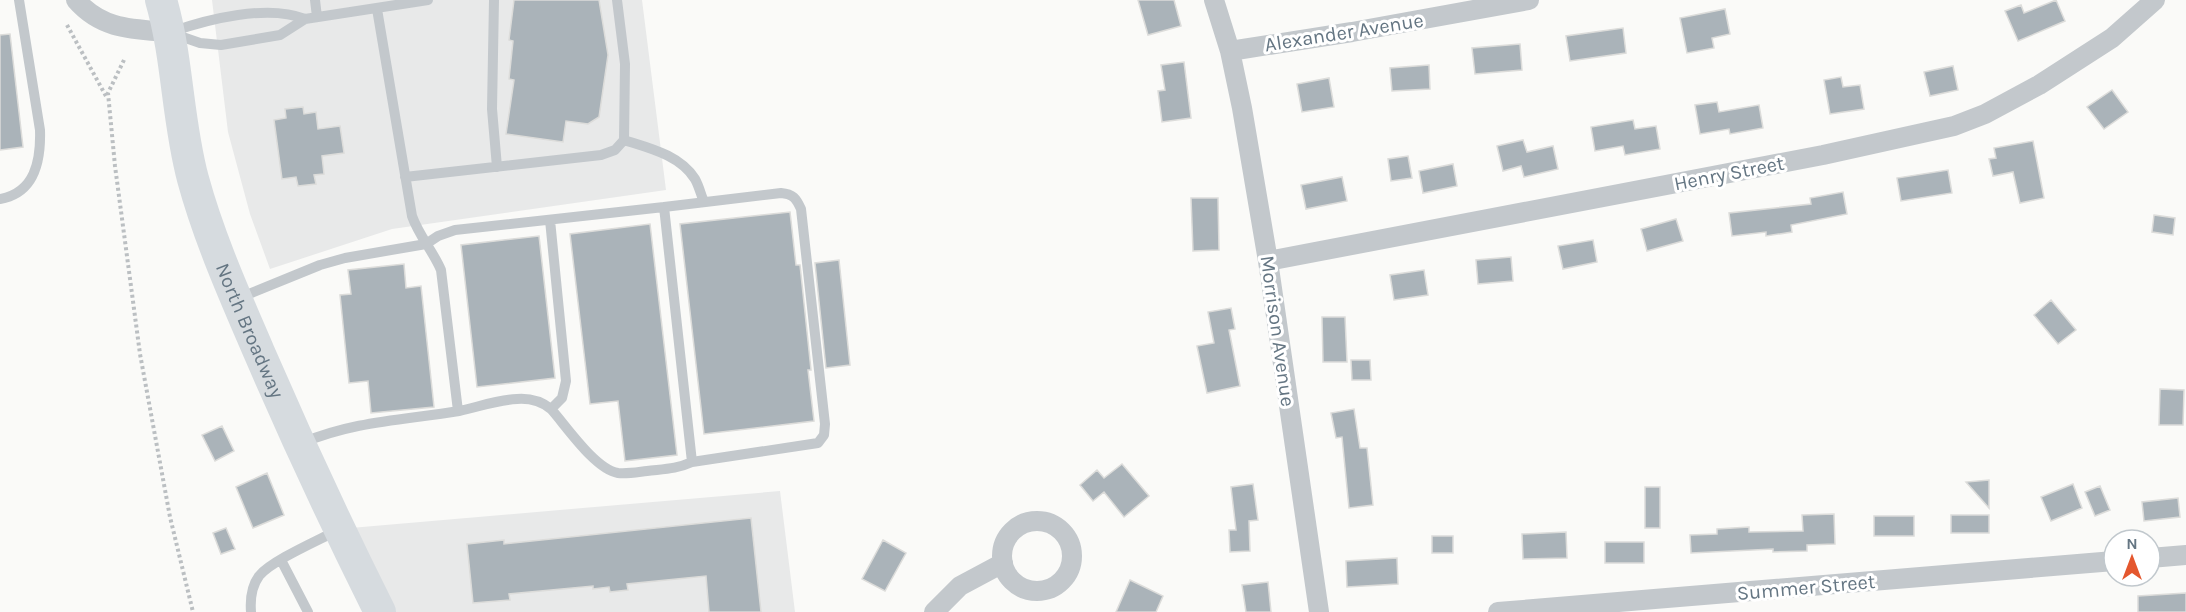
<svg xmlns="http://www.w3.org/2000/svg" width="2186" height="612" viewBox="0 0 2186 612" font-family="Karla,sans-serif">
<rect width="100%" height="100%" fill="#fafaf8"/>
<!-- built -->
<path fill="#e8e9e9" d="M212 0H642L666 190 392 229 270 269 250 214 228 132Z
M780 491 795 612H380L339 529Z"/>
<!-- building -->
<path fill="#aab3b9" stroke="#dcdcda" stroke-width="1.5" d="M514 0H599L608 55 599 117 588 124 566 121 563 142 506 134 514 80 509 79 513 41 509 40Z
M1138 0H1174L1181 26 1148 35Z
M2056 0 2065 21 2018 41 2005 11 2021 5 2024 13Z
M1725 9 1730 34 1712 38 1714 48 1687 53 1680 18Z
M1623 28 1626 53 1570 61 1566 36Z
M10 34 23 147 0 150V35Z
M1520 44 1522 70 1475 74 1472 48Z
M1184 62 1191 118 1162 122 1158 91 1165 90 1161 65Z
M1429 65 1430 89 1392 91 1390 68Z
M1953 66 1958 90 1930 96 1924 72Z
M1841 77 1843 87 1860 85 1864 109 1830 114 1824 80Z
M1329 78 1334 107 1302 112 1297 84Z
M2112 90 2128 112 2104 129 2087 107Z
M1717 102 1719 112 1759 105 1763 128 1730 134 1729 129 1700 134 1695 105Z
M303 107 304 114 316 112 318 129 340 126 344 153 322 156 324 174 314 175 316 184 298 186 296 177 282 179 274 120 286 118 285 109Z
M1633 120 1635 129 1656 126 1660 149 1625 155 1623 146 1595 151 1591 127Z
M1523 140 1527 152 1553 146 1558 169 1524 177 1521 166 1503 171 1497 146Z
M2033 141 2044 198 2020 203 2013 172 1993 176 1989 159 1996 158 1994 148Z
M1408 156 1412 178 1391 181 1388 159Z
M1453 164 1457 186 1423 193 1419 171Z
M1948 170 1952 193 1901 201 1897 178Z
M1342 177 1347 201 1306 209 1301 185Z
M1843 192 1847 214 1791 225 1792 232 1766 236V232L1732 236 1729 213 1811 204 1810 198Z
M1191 198H1218L1219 250 1193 251Z
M790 212 796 265H800L811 370H808L814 421 704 434 680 224Z
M2154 215 2175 218 2173 235 2152 232Z
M1676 219 1683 241 1647 251 1641 229Z
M650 224 677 455 625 461 618 401 590 404 570 234Z
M539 236 555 378 477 387 461 245Z
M1593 240 1597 262 1563 269 1558 246Z
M1511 257 1513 281 1478 284 1476 260Z
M839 260 850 365 826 368 815 263Z
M404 264 406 288 421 286 434 407 371 413 368 381 349 383 340 295 351 294 348 270Z
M1424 270 1428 295 1394 300 1390 275Z
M2051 300 2076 330 2058 344 2034 315Z
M1231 308 1235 329 1229 330 1240 386 1207 393 1197 346 1214 343 1208 312Z
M1322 317H1345L1347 362H1323Z
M1351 360H1370L1371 380H1352Z
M2160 389 2184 390 2183 425H2159Z
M1354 409 1360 448H1367L1373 505 1349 508 1342 437 1336 438 1331 413Z
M222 426 234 451 215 461 202 435Z
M1122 464 1149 496 1124 517 1104 492 1093 501 1080 485 1097 470 1104 478Z
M267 473 284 515 253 528 236 487Z
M1989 480V508L1966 482Z
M1253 484 1258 520 1249 521 1250 551 1230 552 1229 530H1236L1231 487Z
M2073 484 2082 508 2051 521 2041 497Z
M2100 486 2110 510 2095 516 2085 492Z
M1645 487H1660V528H1645Z
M2178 498 2180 517 2144 521 2142 502Z
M1834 514 1835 544 1807 545V551L1773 552V549L1691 553 1690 535 1717 534V529L1749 527V532L1803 531 1802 515Z
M1951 515H1989V533H1951Z
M1874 516H1914V536H1874Z
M751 518 761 612H709L706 576 627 584 628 590 610 592 609 587 593 589V586L509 594 510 600 473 603 467 544 504 540V544Z
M226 528 235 549 221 554 213 533Z
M1566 532 1567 558 1523 559 1522 534Z
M1432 536H1453V553H1432Z
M883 540 906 553 885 591 862 579Z
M1605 542H1644V563H1605Z
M1397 558 1398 584 1347 587 1346 561Z
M1130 580 1163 596 1156 612H1116Z
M1268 582 1271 612H1246L1242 585Z
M2186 593V612H2138V596Z"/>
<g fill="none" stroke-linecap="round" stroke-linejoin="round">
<!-- path -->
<path stroke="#bbbfc2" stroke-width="4" stroke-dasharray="3 3" stroke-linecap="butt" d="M67 25 107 98
M124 60 108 93 115 166 140 354 170 517 193 612"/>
<!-- lane -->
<path stroke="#c3c8cc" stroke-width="10" d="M315 0 317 17
M494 0 492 109 497 167
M377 9 412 216C419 236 433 251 441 270L458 411
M171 32C208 19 268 4 305 19
M174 34 200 43 221 45 280 35 305 19 428 0
M624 140C649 148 680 155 695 179 699 186 701 195 704 202
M405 177 601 155 615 150 624 140 625 64 617 0
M0 199C35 193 41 161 40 130L19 0
M664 207 781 193C793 194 796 198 801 209L825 424 824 435 818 443 692 462
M550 220 566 381 562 398 551 409
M239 298 320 265 345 258 426 244 438 236 455 230 664 207 692 462C677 469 663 469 647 471 638 472 627 474 618 473 595 469 567 427 551 409 541 401 531 398 517 399 497 400 478 407 459 411 404 420 354 421 302 443
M281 560 308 612
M251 612C250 599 251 587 259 576 271 561 317 541 336 531"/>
<!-- street -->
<path stroke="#c3c8cc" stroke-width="20" d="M76 0C102 30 133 29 170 32
M1214 0 1230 51 1242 108 1268 261 1319 612
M1230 51 1352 32 1529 0
M1268 261 1823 155 1954 126 1985 114 2039 85 2112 38 2155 0
M1002 556a35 35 0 1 1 70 0a35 35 0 1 1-70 0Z
M2150 558 2186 555
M934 612 960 586 1003 563
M1498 612 2114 561"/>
<!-- primary -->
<path stroke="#d6dbdf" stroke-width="32" id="s1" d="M161 0C178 58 177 120 193 179 209 238 235 296 259 352 297 440 337 526 380 612"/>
</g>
<g text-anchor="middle" stroke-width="6" stroke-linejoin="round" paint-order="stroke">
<!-- street labels -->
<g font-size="20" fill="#657683" stroke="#fff">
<text transform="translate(1344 32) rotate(-9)" y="7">Alexander Avenue</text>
<text transform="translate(1729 173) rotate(-11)" y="7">Henry Street</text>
<text dy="7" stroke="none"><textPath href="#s1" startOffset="344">North Broadway</textPath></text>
<text transform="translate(1278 331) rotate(82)" y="7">Morrison Avenue</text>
<text transform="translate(1806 587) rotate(-5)" y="7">Summer Street</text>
</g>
</g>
<!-- north arrow -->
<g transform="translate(2132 558)"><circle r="28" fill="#ffffff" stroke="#c1c8cd" stroke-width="1.5"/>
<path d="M0-4.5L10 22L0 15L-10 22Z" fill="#e4572e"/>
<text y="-9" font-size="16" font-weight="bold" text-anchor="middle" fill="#657683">N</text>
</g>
</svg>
